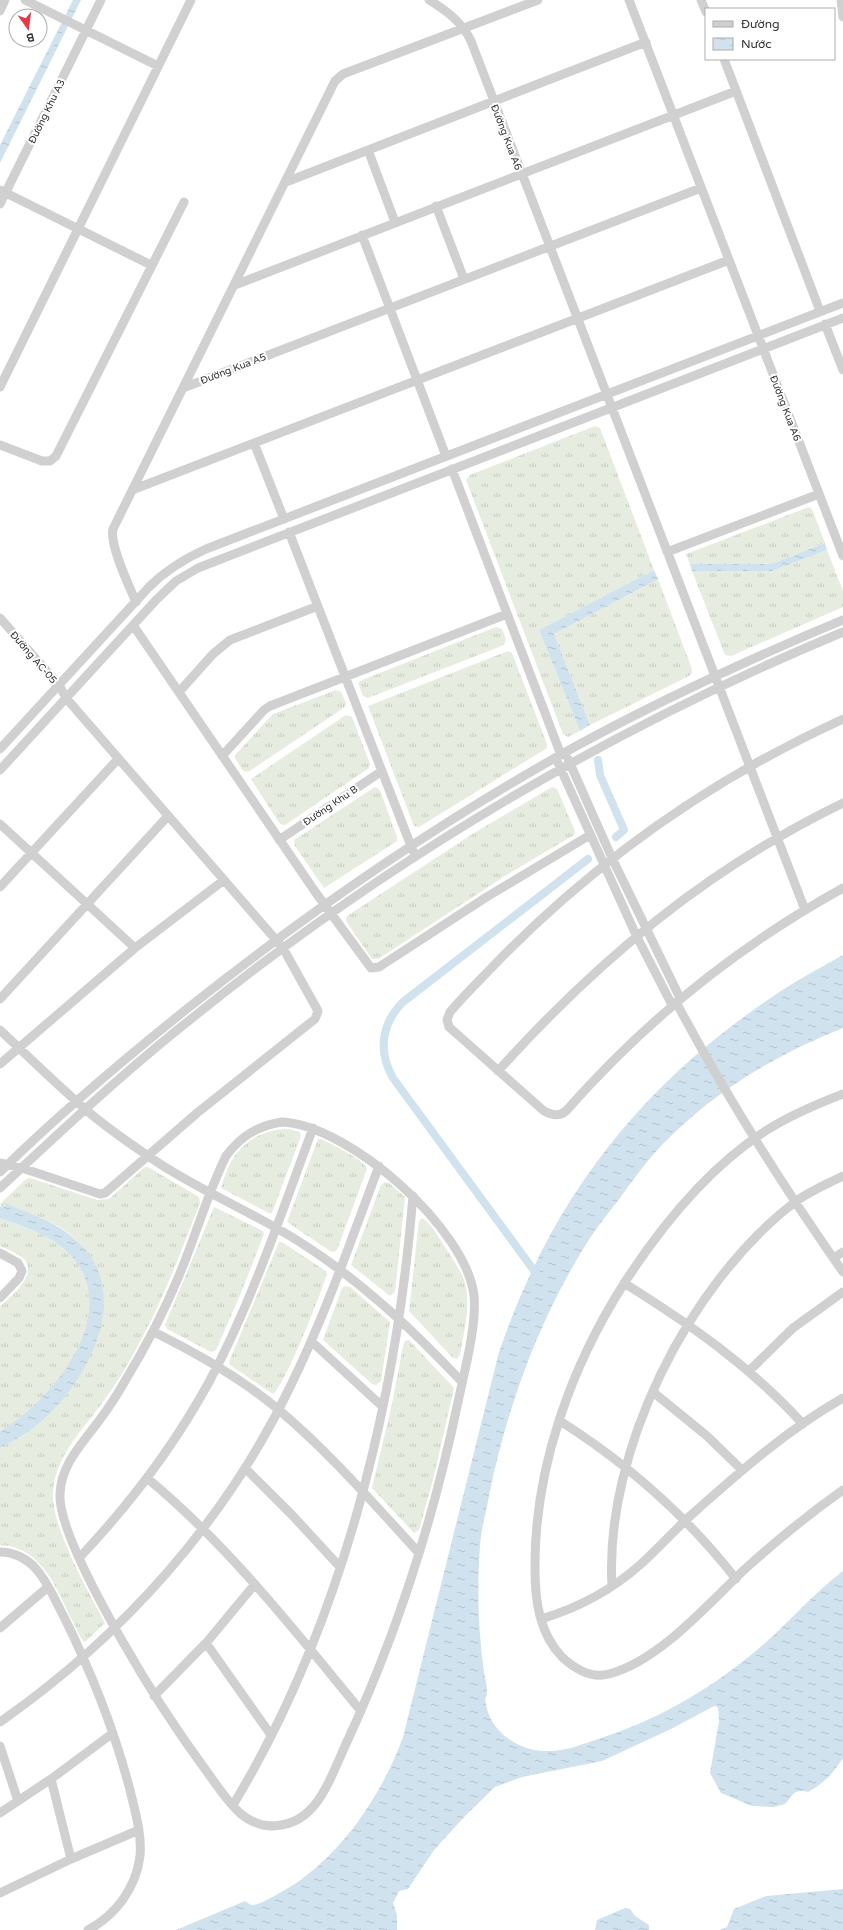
<svg xmlns="http://www.w3.org/2000/svg" width="843" height="1930" viewBox="0 0 843 1930" font-family="'Varela Round',sans-serif">
<defs>
<pattern id="grass-tufts" width="24" height="20" patternUnits="userSpaceOnUse"><rect width="24" height="20" fill="#e6ecdf"/><path d="M3 7l-1-3M5 7V3M7 7l1-3M15 17l-1-3M17 17v-4M19 17l1-3" fill="none" stroke="#c6cbc0"/></pattern>
<pattern id="water-ripples" width="26" height="14" patternUnits="userSpaceOnUse"><rect width="26" height="14" fill="#cfe2ee"/><path d="M2 4q2-2 4 0t4 0M15 11q2-2 4 0t4 0" fill="none" stroke="#b2c2cd"/></pattern>
</defs>
<rect width="100%" height="100%" fill="#fff"/>
<!-- grass -->
<path fill="url(#grass-tufts)" d="M595 426 600 428 654 570 539 630 580 731 568 737 563 734 466 480 470 475Z
M809 507 812 509 825 543 771 564H690L686 554Z
M827 550 843 591V607L731 656 725 655 692 571H772Z
M658 579 692 669V673L689 676 590 725 554 634Z
M496 627 502 629 506 639 504 645 368 698 363 696 358 683 362 680Z
M508 651 512 653 547 744V748L419 827 414 826 368 706Z
M336 690 341 692 346 703 345 707 248 772 243 771 235 758 236 754 273 714Z
M346 715 352 717 370 764 369 768 285 825 280 824 251 779Z
M375 787 380 790 397 837V841L324 888 295 846 294 840Z
M552 787 557 789 575 831 574 835 508 874 378 959H372L346 921 347 916 474 833Z
M289 1129 300 1132 301 1136 272 1213H269L221 1188C222 1183 224 1178 226 1173 236 1145 260 1129 289 1129Z
M318 1139H321C332 1145 363 1158 367 1169L337 1250 334 1252 330 1251 287 1222Z
M145 1167H148L199 1197 200 1203C182 1248 166 1293 143 1336 132 1357 121 1377 107 1396 87 1426 53 1456 53 1495 52 1528 89 1593 105 1623L86 1641 84 1642C79 1636 76 1627 72 1620 56 1588 42 1547 0 1545V1448C15 1440 29 1433 41 1422 48 1416 53 1408 59 1402 100 1355 127 1286 73 1237 54 1220 29 1212 5 1204L3 1208 0 1204 25 1180 30 1178 97 1200 109 1199Z
M385 1182 389 1183 405 1197 395 1292 390 1296 351 1265 381 1185Z
M214 1207 263 1231 264 1234 241 1293 216 1350 211 1352 167 1329 165 1325Z
M0 1218C29 1228 62 1239 79 1266 115 1325 48 1403 0 1431V1307C10 1296 37 1277 25 1260 20 1254 7 1249 0 1246Z
M422 1218C430 1222 438 1236 443 1244 449 1254 456 1263 461 1273 474 1298 464 1329 460 1355L457 1359 453 1358 409 1311 419 1221Z
M279 1242H282L326 1271 327 1273C323 1290 283 1389 273 1394L230 1365 229 1362Z
M345 1286 350 1287 390 1322 381 1381 376 1385 372 1384 323 1340 342 1288Z
M409 1340 454 1388 434 1476 419 1530 414 1533 372 1488 392 1404 403 1346 405 1341Z"/>
<!-- water -->
<path fill="url(#water-ripples)" d="M73 0H81L0 163V145Z
M825 543 827 550 772 571H692L690 564H771Z
M654 570 658 579 554 634 590 725 580 731 539 630Z
M843 955V1028C770 1057 703 1098 651 1157 640 1170 630 1184 620 1198 610 1211 599 1224 590 1238 540 1316 507 1406 489 1496 486 1513 481 1529 480 1546 477 1588 478 1631 484 1672 485 1678 487 1685 487 1691 487 1701 484 1694 486 1704 490 1732 519 1751 546 1751 564 1752 583 1744 601 1738 661 1719 717 1685 764 1644 791 1620 814 1593 843 1571V1758C832 1774 826 1782 808 1792 793 1788 793 1796 785 1804L774 1807 752 1806 721 1793 710 1773 719 1721 718 1707 714 1706 671 1729 602 1761 522 1777 495 1787 465 1816 434 1850 408 1889 399 1891 393 1903 397 1915V1930H176L245 1901 251 1905C260 1905 268 1899 276 1895 335 1865 381 1798 403 1737L499 1352C552 1198 640 1085 775 995 797 980 820 968 843 955Z
M6 1204C37 1215 67 1226 88 1253 128 1306 85 1382 43 1420 31 1432 15 1440 0 1448V1431C48 1403 115 1325 79 1266 62 1239 29 1228 0 1218V1206L3 1208Z
M843 1889V1930H720L727 1927 734 1909 766 1896Z
M625 1908 630 1909 635 1916 649 1925V1930H595L597 1920Z"/>
<g fill="none" stroke-linecap="round" stroke-linejoin="round">
<!-- canal -->
<path stroke="#cfe2ee" stroke-width="8" d="M598 760 600 775 624 830 616 837
M538 1276 393 1078C378 1052 381 1024 403 1002L588 859"/>
<!-- street -->
<path stroke="#d0d0d0" stroke-width="9" d="M25 0 158 66
M429 0C447 11 462 22 471 41L805 910
M629 0 843 556
M701 0 706 12
M841 0 843 17
M0 11 5 0
M724 59 820 311
M368 150 395 222
M286 182 646 42
M0 190 151 265
M0 204 101 0
M436 206 464 279
M362 235 446 456
M235 285 736 91
M825 324 843 370
M0 387 191 0
M183 388 701 188
M254 443 284 519
M0 445 42 461H50L56 456 184 202
M452 469 561 755
M132 490 729 260
M289 532 413 851
M667 552 819 494
M136 602C129 586 109 544 113 529L335 81 343 74 538 0
M0 618 59 685 66 698 283 948 318 1011 315 1019 197 1113 105 1193 100 1194 22 1168 0 1163
M133 625 316 893 371 968 379 967 485 898 590 835
M179 692 213 654 230 640 318 606
M843 719C716 777 601 857 502 957 485 975 466 993 450 1012L447 1020 449 1027 544 1111C552 1115 559 1117 566 1111 645 1021 738 946 843 888
M0 749 149 587C166 570 184 559 206 549L843 303
M222 756 264 710 270 706 507 614
M568 759 612 858 680 998
M558 763 636 935 672 1005
M0 770 157 599 176 581 198 568 843 318
M0 824 135 948
M279 840 382 771
M0 887 118 759
M0 999 168 816
M676 1002C726 1096 782 1185 843 1272
M0 1030C30 1058 59 1087 91 1114 111 1131 135 1147 157 1162 201 1191 250 1211 295 1239 358 1278 411 1328 462 1382
M0 1064 135 948 224 880
M498 1071C599 959 707 869 843 803
M843 1094C817 1104 791 1115 767 1130 709 1167 662 1225 625 1282 571 1366 534 1469 535 1569 535 1600 539 1633 562 1657 575 1669 591 1679 609 1674 659 1661 708 1604 745 1569 776 1541 809 1514 843 1490
M282 1122C349 1125 467 1229 474 1296 477 1325 464 1373 458 1402 433 1521 396 1637 345 1746 336 1766 325 1796 309 1811 297 1823 279 1828 263 1825 255 1823 247 1819 241 1814 227 1802 216 1784 205 1769 174 1727 146 1683 120 1637 103 1607 58 1526 60 1494 61 1465 81 1445 98 1422 108 1409 117 1395 125 1381 145 1348 163 1314 178 1278 195 1238 207 1195 226 1156 241 1136 257 1126 282 1122Z
M0 1172C59 1114 123 1060 188 1008 311 910 442 820 580 744 665 698 754 657 843 620
M0 1188C62 1130 124 1072 191 1019 389 859 608 730 843 632
M0 1253 18 1263 22 1271 19 1278 0 1298
M833 1258 843 1252
M624 1283C691 1325 749 1365 803 1424
M154 1332C198 1354 241 1378 279 1410 330 1453 374 1504 419 1553
M311 1341 383 1407
M749 1371 793 1328 843 1292
M653 1392 707 1436 742 1470
M560 1421C628 1464 686 1515 736 1579
M245 1468 293 1516 340 1567
M147 1478C229 1546 294 1630 361 1711
M0 1552C14 1552 28 1559 37 1570 48 1583 55 1600 63 1615 91 1671 114 1729 130 1790 135 1811 142 1834 140 1856 136 1888 116 1915 88 1930
M80 1557C130 1504 174 1446 209 1382 252 1302 281 1214 313 1128
M612 1586C604 1452 689 1283 795 1202 810 1191 827 1184 843 1176
M541 1619C578 1608 612 1590 641 1564 661 1546 678 1526 698 1509 743 1469 790 1428 843 1398
M0 1628 48 1587
M206 1643 271 1735
M154 1696 206 1643 255 1584
M0 1722C123 1636 225 1522 290 1387 325 1316 351 1240 379 1166
M0 1746 18 1801
M51 1779 71 1859
M233 1805C342 1625 396 1404 413 1196
M0 1813 51 1779 113 1733
M0 1893 71 1859 139 1830"/>
</g>
<g text-anchor="middle" stroke-width="4" stroke-linejoin="round" paint-order="stroke">
<!-- street labels -->
<g font-size="10" fill="#333" stroke="#fff">
<text transform="translate(46 111) rotate(-64)" y="4">Đường Khu A3</text>
<text transform="translate(507 137) rotate(69)" y="4">Đường Kua A6</text>
<text transform="translate(233 368) rotate(-21)" y="4">Đường Kua A5</text>
<text transform="translate(786 408) rotate(69)" y="4">Đường Kua A6</text>
<text transform="translate(34 657) rotate(49)" y="4">Đường AC-05</text>
<text transform="translate(330 805) rotate(-34)" y="4">Đường Khu B</text>
</g>
</g>
<!-- legend -->
<rect x="705" y="8" width="130" height="52" fill="#ffffff" stroke="#adadad"/>
<rect x="713" y="21" width="20" height="6" fill="#d0d0d0" stroke="#adadad"/>
<text x="741" y="28" font-size="12" fill="#333333">Đường</text>
<rect x="713" y="38" width="20" height="12" fill="url(#water-ripples)" stroke="#adadad"/>
<text x="741" y="48" font-size="12" fill="#333333">Nước</text>
<!-- north arrow -->
<g transform="translate(28 28) rotate(166)"><circle r="19" fill="#ffffff" stroke="#adadad"/>
<path d="M0-3L7 15L0 10L-7 15Z" fill="#e63946"/>
<text y="-6" font-size="11" font-weight="bold" text-anchor="middle" fill="#333333">B</text>
</g>
</svg>
